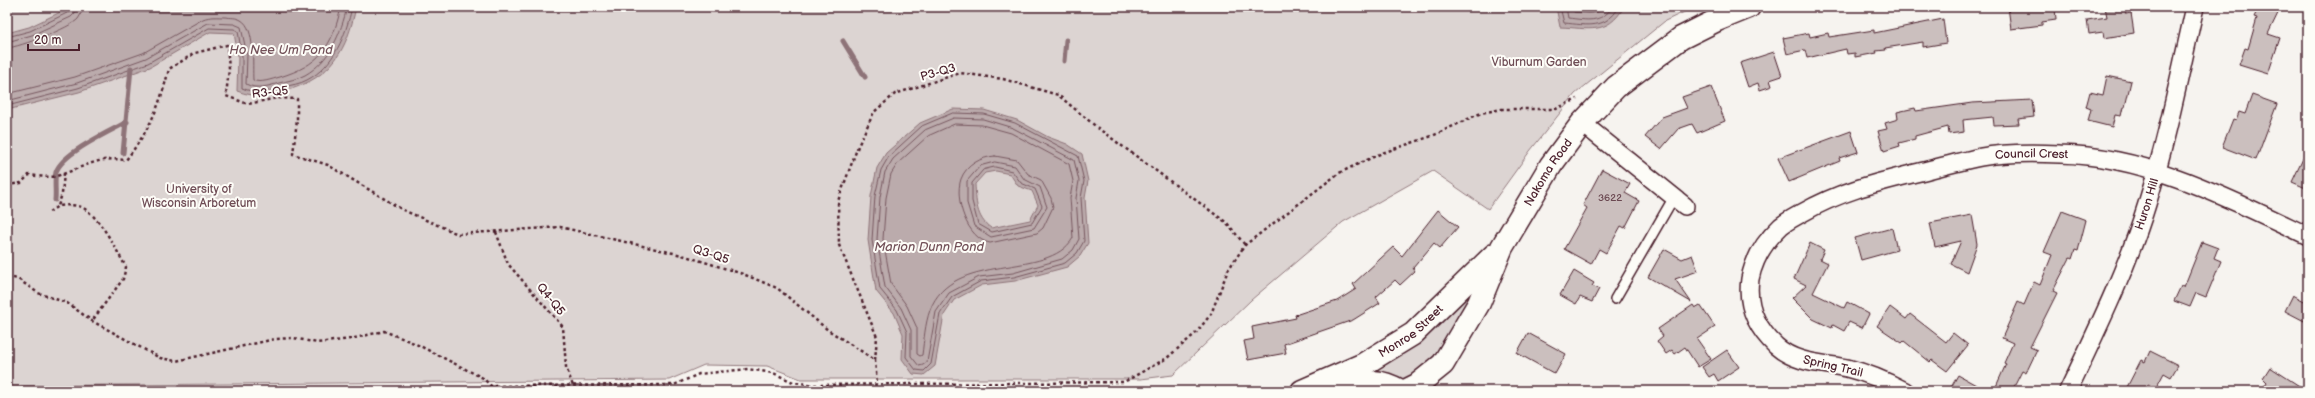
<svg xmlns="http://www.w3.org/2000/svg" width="2315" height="398" viewBox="0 0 2315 398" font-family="'Balsamiq Sans',sans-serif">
<rect width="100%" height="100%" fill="#f6f3ef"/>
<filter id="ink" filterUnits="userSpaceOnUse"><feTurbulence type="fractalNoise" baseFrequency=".025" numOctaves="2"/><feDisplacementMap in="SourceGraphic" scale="8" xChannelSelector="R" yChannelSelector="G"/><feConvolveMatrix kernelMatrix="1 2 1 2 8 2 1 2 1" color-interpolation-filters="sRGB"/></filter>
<g filter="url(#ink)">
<!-- green -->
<path fill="#dcd4d2" stroke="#937a7e" d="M7 7H1695L1665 21 1575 94 1530 151 1488 209 1433 171 1343 222 1251 300 1173 375 1141 379H801L767 366 704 365 669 380 7 386Z
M1478 286C1464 307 1444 347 1427 363 1420 370 1411 376 1402 382L1324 386Z"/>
<!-- water -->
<path fill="#bbabac" stroke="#8e7378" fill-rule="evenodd" d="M71 7H356C347 50 332 77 288 90 270 96 255 98 237 91L238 56 234 33 210 32 150 67 79 92 7 110V33L29 27Z
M1556 7H1624C1607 36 1588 28 1560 27Z
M953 109 984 110 1017 120 1048 137 1067 144 1082 154 1088 181 1085 198 1088 243 1080 256 1067 267 1015 281 982 285 954 300 944 315 935 366 924 375 913 374 902 359 903 334 894 313 876 291 868 240 871 196 877 168 886 153 920 123ZM996 171 1010 174 1018 186 1032 191 1038 205 1030 220 991 228C976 218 976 201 975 184L985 173Z"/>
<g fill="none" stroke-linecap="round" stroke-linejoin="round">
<!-- shore -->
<path stroke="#77575f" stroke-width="1" d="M1560 7 1564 23C1587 25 1606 30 1619 7
M1566 7 1568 18C1587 20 1600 24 1613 7
M1572 7 1574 12C1587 13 1595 16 1605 7
M7 37 30 31 69 12 71 7
M7 42 32 35 71 17 75 13 76 7
M7 48C20 47 70 28 78 19 81 15 82 11 82 7
M7 94 75 77 143 53 203 19C210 16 218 17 225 17 231 18 236 17 241 20 256 28 252 65 253 80 260 84 272 79 280 77 319 65 332 48 341 7
M7 101 77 83 146 58 208 23 234 24 241 27 247 55 246 84C256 90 269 86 279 83 287 81 298 79 305 75 330 61 341 33 347 7
M7 106 78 88 148 63 209 28 234 29 238 31 242 56V88C255 94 269 92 283 87 291 85 300 84 307 80 334 66 346 35 352 7
M953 113 984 114 1015 123 1078 156 1084 181 1081 198 1084 241 1077 253 1065 263 1014 277 981 281 952 297 940 314 931 364 924 371 916 370 906 357 907 332 897 310 880 289 872 240 875 196 881 170 889 156 922 126Z
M954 118 983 119 1013 128 1074 160 1079 181 1076 198 1079 239 1073 250 1062 259 1013 273 979 277 949 293 936 312 927 362 923 365 919 366 911 356V330L901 308 885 287 877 239 880 197 885 172 893 159 925 130Z
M955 124 982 125 1011 133 1069 164 1073 181 1070 198 1073 238C1048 281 952 250 930 310 925 324 924 340 922 355L920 356 917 354V328L907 306 891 284 883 239 886 198 891 174 898 163 928 136Z
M995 156 1017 160 1028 174 1041 180 1051 198 1053 207 1043 228 1037 233 990 243C967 239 954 199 961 179 966 165 981 157 995 156Z
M995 162 1015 166 1024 179 1040 187 1047 207 1034 228 991 237 974 226 967 203V181L980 166Z
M995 167 1012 171 1021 183 1035 189 1042 206 1032 223 992 232 978 224 972 201V183L983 170Z"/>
<!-- stream -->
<path stroke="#8e7378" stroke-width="5" d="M843 41 865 77
M1064 61 1066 40
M123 153 131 68
M55 200C56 192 54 180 56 172 62 153 110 131 127 122"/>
</g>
<!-- building -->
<path fill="#cbbfbe" stroke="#4a1f2b" d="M2008 7H2055L2056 20 2042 22V25L2011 29Z
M2105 7H2125L2126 14 2131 13 2134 33 2104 38 2103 32 2089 34 2087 20 2107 17Z
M2259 7H2281L2268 34 2280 38 2268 74 2239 65 2245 48 2248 49 2257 18 2254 17Z
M1943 19 1946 43 1923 47V42L1885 48 1886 50 1876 51 1877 53 1855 57V53L1847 54 1846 49 1807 58 1805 50 1787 54 1783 38 1809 33 1810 37 1828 33 1829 37 1874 30V33Z
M1774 52 1782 76 1770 80 1772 86 1760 90 1758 83 1748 87 1740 63Z
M2107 76 2131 81 2125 107H2123L2121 116 2115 115 2112 127 2088 121 2091 109 2086 107 2090 92 2103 95Z
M1711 87 1725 121 1697 133 1692 124 1678 129 1661 149 1645 137 1662 117 1687 108 1682 97Z
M2252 95 2277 104 2256 160 2222 147 2233 119 2236 120 2239 112 2245 114Z
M2032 100 2034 117 2018 119 2019 124 1994 125 1993 117 1963 120 1964 132 1949 134 1948 127 1915 136V139L1899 143 1900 146 1884 151 1878 131 1887 129 1885 123 1898 119 1897 112 1915 108 1916 111 1972 103Z
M1851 131 1858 152 1839 158 1840 161 1789 182 1778 158Z
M2308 148V189L2292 182Z
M1602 169 1630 184 1625 193 1639 201 1625 228 1621 226 1606 253 1599 249 1591 264 1564 249 1587 208 1583 205Z
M1438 210 1458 227 1440 248 1434 243 1413 268 1415 271 1400 285 1395 280 1376 297 1380 303 1353 320 1284 344 1286 353 1248 360 1244 341 1254 339 1252 327 1296 318 1295 315 1337 301 1356 289 1353 284 1393 247 1402 256Z
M2062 211 2086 220 2078 251 2075 250 2072 259 2070 258 2053 291 2057 293 2030 347 2037 350 2026 373 2022 371 2012 391H1994L2006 364 2004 363 2013 343 2002 338 2018 302 2024 305 2034 282 2040 285 2052 255 2044 252Z
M1972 215 1977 244 1967 272 1951 264 1961 241 1935 247 1930 223Z
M1892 228 1897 250 1861 260 1855 238Z
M2202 242 2218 248 2214 258 2221 261 2206 297 2196 293 2190 307 2174 301 2181 286 2184 287Z
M1810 243 1824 250 1820 259 1828 263 1813 293 1844 308 1847 302 1869 314 1862 328 1849 322 1844 331 1833 325 1832 328 1813 319 1792 298 1806 285 1794 279Z
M1664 249 1682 259 1692 255 1698 271 1675 279 1691 302 1648 277Z
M1574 271 1594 283 1592 286 1599 289 1592 302 1580 297 1576 304 1560 295Z
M2293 295 2308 303V323L2285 311Z
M1693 305 1695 308 1700 305 1715 327 1697 339 1711 359 1698 367 1685 347 1675 354 1672 350 1666 354 1657 341 1663 336 1658 329Z
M1890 307 1906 319 1910 314 1946 342 1953 333 1968 345 1947 371 1932 360 1930 362 1904 341 1902 343 1877 326Z
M1528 333 1566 354 1555 374 1517 353Z
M1727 350 1739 367 1718 381 1714 374 1709 377 1702 367Z
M2150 351 2178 365 2171 377 2164 373 2156 388 2148 384 2145 391H2125L2141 360 2145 362Z
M2270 367 2307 391H2261L2267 382 2263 378Z
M1958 375 1987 391H1949Z"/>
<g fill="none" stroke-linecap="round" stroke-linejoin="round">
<defs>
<path id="service" d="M1615 299 1674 197"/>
<g id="minor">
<path d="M1582 123 1685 206"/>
<path id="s1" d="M1905 391C1886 381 1867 373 1847 368 1823 363 1796 364 1776 346 1757 328 1746 306 1750 279 1754 258 1765 241 1781 226 1787 221 1795 217 1802 213 1842 190 1880 182 1924 171 1943 166 1962 161 1981 157 2002 153 2038 153 2060 154 2148 156 2230 199 2308 236"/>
<path id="s2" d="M2068 391C2097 330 2127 269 2147 204 2167 140 2180 73 2195 7"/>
</g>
<path id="tertiary" d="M1333 391C1365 388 1367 373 1401 391"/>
<g id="secondary">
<path id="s3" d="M1302 391 1364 364 1413 334 1494 255"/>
<path id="s4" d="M1405 391 1417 385 1443 364 1479 303 1502 247 1551 165 1582 123 1616 87 1681 38 1717 20 1749 7"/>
</g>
</defs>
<!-- service casing -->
<use href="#service" stroke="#4a1f2b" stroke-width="12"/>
<!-- minor casing -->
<use href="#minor" stroke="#4a1f2b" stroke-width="20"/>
<!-- tertiary casing -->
<use href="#tertiary" stroke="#4a1f2b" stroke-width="25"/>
<!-- secondary casing -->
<use href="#secondary" stroke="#4a1f2b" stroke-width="25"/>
<!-- path -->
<path stroke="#4a1f2b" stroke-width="2.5" stroke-dasharray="3 3" stroke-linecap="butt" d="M64 173 62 194 58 206C66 205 78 204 85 209 103 222 115 248 126 267L123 279 92 321
M7 185 21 183 29 175C38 176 49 178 57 176 83 168 97 156 126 160 151 127 159 108 169 69L195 53 227 45 229 69 226 96 248 104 277 98 297 99V120L293 154 328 165 403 210 458 234 560 227 682 255 743 274 777 288 828 330 875 360 877 384
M49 212 58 206
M496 232 508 264 563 327 566 367 573 386
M7 277 18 279 38 293 67 303 92 321 160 358 176 361 275 339 294 338 317 343 351 339 384 331 414 343 483 378 491 386 674 385 699 374 748 369 773 373 793 382 815 385 1124 382 1167 358 1196 333 1211 314 1228 270 1245 245 1339 173 1382 153 1432 136 1481 113 1502 109H1556L1577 99
M875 360 877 337 839 245 838 201 858 146 874 112 895 94 960 73 1003 79 1058 95 1099 129 1227 223 1245 245"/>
<!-- service -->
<use href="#service" stroke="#fdfcf7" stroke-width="9"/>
<!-- minor -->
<use href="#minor" stroke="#fdfcf7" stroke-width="17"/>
<!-- tertiary -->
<use href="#tertiary" stroke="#fdfcf7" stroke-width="22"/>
<!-- secondary -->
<use href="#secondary" stroke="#fdfcf7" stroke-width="22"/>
</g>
</g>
<g text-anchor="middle" stroke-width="4" stroke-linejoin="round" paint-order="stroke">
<!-- number labels -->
<g font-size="10" fill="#6a4750">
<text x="1610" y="201">3622</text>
</g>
<!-- park labels -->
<g font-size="12" fill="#6e4c55" stroke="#fdfcf7">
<text x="1539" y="66">Viburnum Garden</text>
<text x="199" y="193">University of<tspan x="199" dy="14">Wisconsin Arboretum</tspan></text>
</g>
<!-- street labels -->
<g font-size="12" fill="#4a1f2b" stroke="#fdfcf7">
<text transform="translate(938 72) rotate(-16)" y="4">P3-Q3</text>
<text transform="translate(270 92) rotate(-6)" y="4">R3-Q5</text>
<text dy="4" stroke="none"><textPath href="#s1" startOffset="539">Council Crest</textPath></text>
<text dy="4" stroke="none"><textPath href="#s4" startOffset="266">Nakoma Road</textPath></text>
<text dy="4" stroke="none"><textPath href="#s2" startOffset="203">Huron Hill</textPath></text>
<text transform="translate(711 254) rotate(18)" y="4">Q3-Q5</text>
<text transform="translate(551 299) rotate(51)" y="4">Q4-Q5</text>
<text dy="4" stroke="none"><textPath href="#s3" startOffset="125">Monroe Street</textPath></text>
<text transform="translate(1833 366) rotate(13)" y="4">Spring Trail</text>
</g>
<!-- water labels -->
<g font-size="13" font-style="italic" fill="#725058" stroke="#fdfcf7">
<text x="281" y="54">Ho Nee Um Pond</text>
<text x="929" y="251">Marion Dunn Pond</text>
</g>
</g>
<!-- margin -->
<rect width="2315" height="398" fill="none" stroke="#fdfcf7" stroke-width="24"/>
<rect x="12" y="12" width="2291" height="374" fill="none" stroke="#4a1f2b" stroke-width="1.5" filter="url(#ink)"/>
<!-- scale -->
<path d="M28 44v6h51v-6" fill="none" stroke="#4a1f2b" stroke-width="2"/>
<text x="34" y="44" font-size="12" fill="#4a1f2b" stroke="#fdfcf7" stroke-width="3" paint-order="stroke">20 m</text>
</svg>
